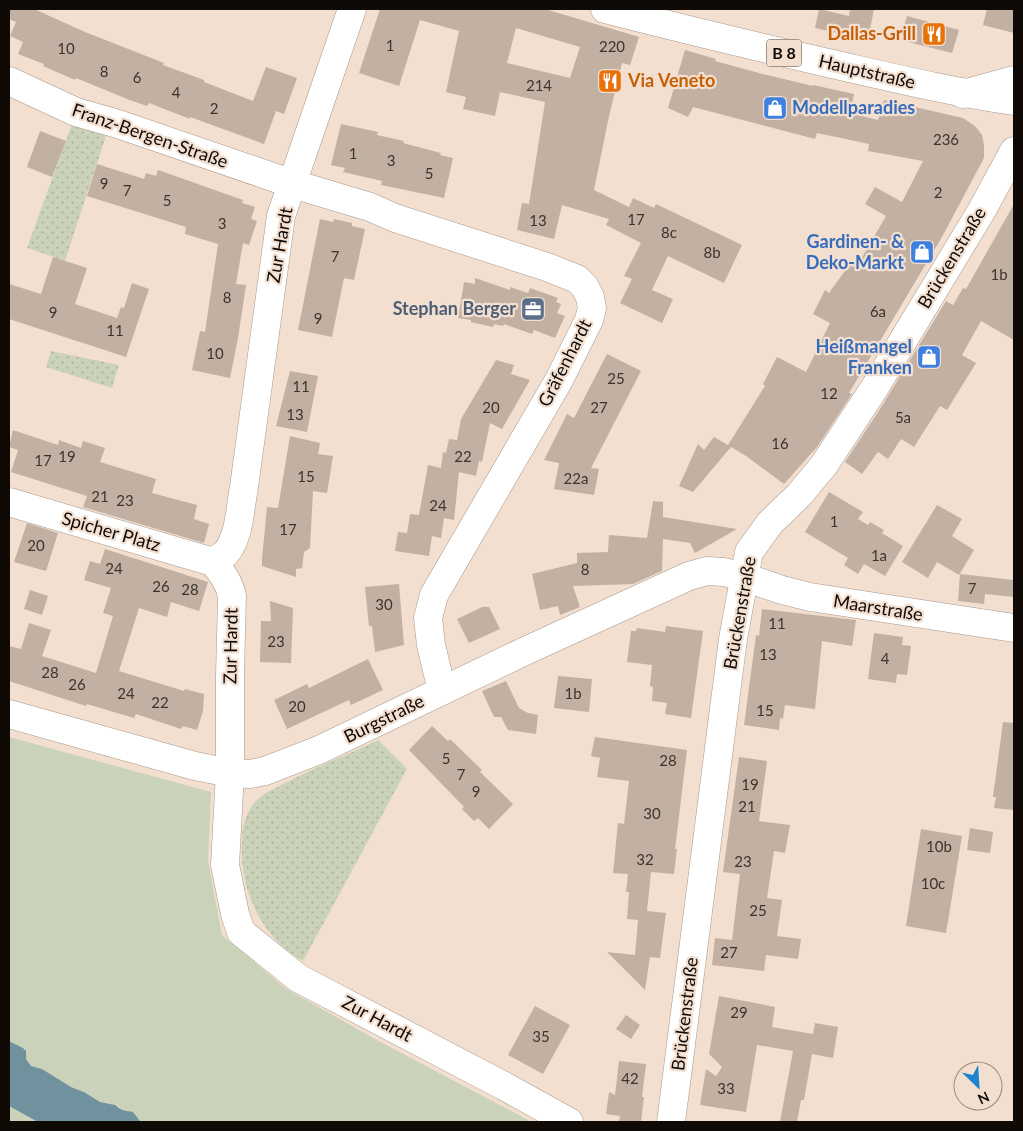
<svg xmlns="http://www.w3.org/2000/svg" width="1023" height="1131" viewBox="0 0 1023 1131" font-family="Lato,sans-serif">
<defs>
<pattern id="grass-dots" width="8" height="8" patternUnits="userSpaceOnUse" patternTransform="scale(1.25)"><rect width="8" height="8" fill="#cad2b9"/><path d="M2 2h.1M6 6h.1" fill="none" stroke="#acb39e" stroke-width="1.8" stroke-linecap="round"/></pattern>
</defs>
<rect width="100%" height="100%" fill="#f2dfd0"/>
<!-- grass -->
<path fill="url(#grass-dots)" d="M72 124 106 136 65 261 27 248Z
M51 351 119 365 112 388 46 367Z
M378 740 407 769 303 961C260 937 239 888 242 841 242 827 245 814 255 802 264 792 278 787 291 780 319 766 349 754 378 740Z"/>
<!-- park -->
<path fill="#cad2b9" d="M9 737 211 792 208 861 222 935 285 988 373 1038 532 1122H147L140 1121 127 1110 122 1111 119 1106 100 1102 84 1092 71 1087 42 1069 31 1066 26 1059V1051L23 1048 9 1041Z
M9 1106 38 1122H9Z"/>
<!-- water -->
<path fill="#6f929e" d="M9 1041 23 1048 26 1051V1059L31 1066 42 1069 71 1087 84 1092 100 1102 115 1105 122 1110 133 1112 140 1121 147 1122H38L9 1106Z"/>
<!-- building -->
<path fill="#c2b0a2" fill-rule="evenodd" d="M9 9H34L85 32 164 63 163 65 204 80V82L253 101 266 67 297 78 284 114 276 111 264 144 190 117V119L149 103 147 106 127 99 76 78 75 80 43 66 44 64 18 54 23 42 10 36 16 22 9 19Z
M380 9H545L639 37 630 65 622 63 609 116 594 190 629 207 633 198 654 208 656 204 742 245 724 283 668 256 652 290 673 299 662 323 620 303 632 279 624 276 641 243 606 225 609 219 562 205 554 239 517 230 522 203 529 204 545 102 500 92 495 116 463 109 466 97 446 92 459 31 420 20 399 86 359 73ZM516 28 580 47 570 78 507 63Z
M819 9 849 16 850 9H874L868 40 815 28Z
M987 9H1014V33L983 25Z
M907 16 959 30 952 53 908 42 910 36 902 34Z
M685 50 716 59 715 61 759 73 813 86V85L854 94 850 113 878 120 884 100 963 118 976 127 982 135 984 145V158L942 237 849 393 852 394 817 447 784 484 746 456 731 447 693 492 679 486 698 444 704 450 714 437 728 445 765 386 763 384 777 357 806 372 830 323 813 314 825 290 829 293 850 264 856 268 886 216 865 204 875 187 902 202 923 161 868 151 869 144 817 133 815 139 693 107 688 117 668 108Z
M341 124 378 132 377 135 404 141 403 143 441 153 440 155 453 158 444 198 381 185 382 181 343 172 345 168 331 165Z
M40 131 66 141 52 177 27 167Z
M97 164 144 179 146 173 156 176 158 170 243 200 242 203 255 207 251 219 257 221 249 245 243 243 236 284 246 285 238 338 230 378 192 370 200 331 205 332 218 244 185 234 186 227 87 196Z
M1014 204V340L981 321 962 355 976 363 947 410 940 406 914 447 901 439 888 459 878 452 862 474 845 462 880 409 946 301 953 305 963 288 966 289Z
M320 219 333 222 334 219 352 223V226L365 229 354 280 344 278 332 337 298 330Z
M53 257 87 268 75 304 117 318 121 307 124 308 132 283 149 289 126 357 9 319V284L41 294Z
M475 278 510 290V287L528 293 530 288 558 298 556 302 561 304 557 313 565 316 555 338 534 330 532 334 504 324 503 326 494 324 493 327 471 322V320L458 318 464 282 475 284Z
M607 354 641 371 591 468 599 469 594 495 554 489 559 463 544 460 567 414 574 418Z
M496 360 514 365 511 374 530 380 502 429 490 423 482 462 479 461 476 476 459 472 454 520 444 518 441 538 432 536 429 556 395 551 398 532 407 533 410 514 419 515 428 465 441 468 443 452 446 453 449 439 457 440 461 419Z
M290 371 318 376 307 432 276 426Z
M13 430 58 445 59 440 81 448 83 441 105 448 100 462 156 479 152 493 197 505 194 519 209 524 204 543 83 507 87 496 11 472 18 450 9 447Z
M290 436 320 443 318 454 333 456 327 493 313 491 310 548 304 552 302 568 296 569V577L262 566V559L267 507 278 508Z
M829 492 863 512 858 519 868 525 870 522 884 530 882 533 903 546 885 576 864 564 858 574 844 565 848 558 805 532Z
M653 501 663 502V517L737 529 695 553 690 543 663 539 662 571 633 584 573 586 580 607 560 615 558 606 540 610 532 574 577 563V553L608 552 609 535 647 538Z
M937 505 962 519 952 536 974 550 959 575 937 562 928 578 902 562Z
M27 523 58 533 46 571 14 562Z
M105 549 208 582 199 611 171 602 167 617 139 608 119 671 184 691 185 689 204 694 203 711 197 730 183 726 181 729 136 714 134 718 87 704 86 706 9 681V646L21 649 29 623 51 630 42 656 96 673 113 616 103 613 111 588 84 580 90 561 100 564Z
M960 574 1014 580V597L985 594 984 604 958 601Z
M399 584 404 645 375 652 372 626H369L365 587Z
M30 590 48 596 42 615 24 609Z
M270 601 293 608 291 663 260 662 261 621H271Z
M482 607H489L500 629 469 643 457 619Z
M762 609 856 620 852 646 822 641 815 709 785 705 783 719 780 718 779 730 744 725 756 635 759 636Z
M666 626 703 631 691 718 665 714 667 703 652 701 653 687 650 686 652 665 627 662 631 631H636L637 628 665 632Z
M874 633 903 637 902 645 911 646 907 675 897 674 896 683 868 679Z
M368 659 383 690 351 705 349 700 287 729 274 700 307 684 309 688Z
M558 676 592 679 589 712 554 708Z
M506 681 519 708 528 713 538 715 536 734 508 730 501 717H494L482 691Z
M1003 722 1014 723V798L1013 810 994 808 996 797H993Z
M432 726 448 741 450 739 482 770 480 772 513 804 489 829 478 818 474 821 462 809 464 807 409 750Z
M595 737 687 750 675 849H677L674 874 651 872 647 911 666 913 660 958 650 957 645 990 607 952 635 955 638 920 627 919 629 892H626L628 874 613 873 618 823 624 824 629 781 597 777 600 758 591 756Z
M739 757 767 761 759 821 790 825 785 853 774 851 767 898 782 900 777 936 801 939 798 959 766 955 764 971 712 965 715 938 732 940 740 874 723 872Z
M970 828 993 832 990 853 967 850Z
M921 829 962 836 946 933 906 926Z
M719 996 775 1007 772 1027 813 1034 815 1023 838 1027 833 1058 812 1054 804 1100H801L797 1122H780L793 1051 757 1045 746 1112 700 1105 706 1069 716 1076 722 1067 709 1054Z
M535 1006 570 1025 543 1074 508 1055Z
M626 1015 640 1025 631 1039 616 1029Z
M619 1061 646 1064 642 1097H644L641 1122H619L620 1116 606 1114 609 1092 615 1095Z"/>
<g fill="none" stroke-linecap="round" stroke-linejoin="round">
<defs>
<path id="minor" d="M9 81 76 112 118 124 293 184 370 207 395 218 547 267 577 279 585 287 590 297 592 308 589 320 559 380 434 595 428 618 431 645 442 691
M963 94 1014 80
M9 502 213 562
M213 562C222 573 229 582 232 596L230 675V773L225 865 235 914 241 932 298 978 504 1086 569 1122
M213 562C217 559 222 556 226 553 240 536 240 507 244 487L281 216 352 9
M9 714 195 766 230 773 250 774 265 771 319 750 523 652 689 576 707 571 724 572 744 577 782 590 810 597 1014 628
M671 1122 733 639 749 552 770 523 799 495 824 465 875 387 982 210 1014 151"/>
<path id="major" d="M605 9C679 28 753 46 828 63 890 77 951 92 1014 101"/>
</defs>
<!-- minor casing -->
<use href="#minor" stroke="#aa988b" stroke-width="29"/>
<!-- major casing -->
<use href="#major" stroke="#aa988b" stroke-width="29"/>
<!-- minor -->
<use href="#minor" stroke="#fff" stroke-width="28"/>
<!-- major -->
<use href="#major" stroke="#fff" stroke-width="28"/>
</g>
<!-- icons -->
<defs>
<symbol id="restaurant-square" viewBox="-11 -11 22 22"><rect x="-9" y="-9" width="18" height="18" rx="4" fill="#e8710a" stroke="#f2dfd0"/><path d="M-5-6h1v4h1v-4h1v4h1v-4h1v5L-1.5 .5V6h-2V.5L-5-1ZM5-6V6H3V1.5H1.5Q1.5-4 5-6Z" fill="#fff"/></symbol>
<symbol id="shop-square" viewBox="-11 -11 22 22"><rect x="-9" y="-9" width="18" height="18" rx="4" fill="#3f7fe0" stroke="#f2dfd0"/><path d="M-5-2.5h2.3a2.7 3.5 0 0 1 5.4 0H5L5.5 6h-11ZM-1.5-2.5h3a1.5 2.3 0 0 0-3 0Z" fill="#fff"/></symbol>
<symbol id="office-square" viewBox="-11 -11 22 22"><rect x="-9" y="-9" width="18" height="18" rx="4" fill="#5c6f8a" stroke="#f2dfd0"/><path d="M-6-3h4V-5.5h4V-3h4V5H-6ZM-1-4.5V-3h2v-1.5ZM-6 0V1H6V0Z" fill="#fff"/></symbol>
</defs>
<g fill-rule="evenodd">
<use href="#restaurant-square" x="920" y="20" width="28" height="28"/>
<use href="#restaurant-square" x="596" y="67" width="28" height="28"/>
<use href="#shop-square" x="761" y="94" width="28" height="28"/>
<use href="#shop-square" x="908" y="238" width="28" height="28"/>
<use href="#office-square" x="519" y="295" width="28" height="28"/>
<use href="#shop-square" x="915" y="343" width="28" height="28"/>
</g>
<g text-anchor="middle" stroke-width="4.5" stroke-linejoin="round" paint-order="stroke">
<!-- number labels -->
<g font-size="15" fill="#3c342d">
<text x="390" y="51">1</text>
<text x="612" y="52">220</text>
<text x="66" y="54">10</text>
<text x="104" y="77">8</text>
<text x="137" y="83">6</text>
<text x="539" y="91">214</text>
<text x="176" y="98">4</text>
<text x="214" y="114">2</text>
<text x="946" y="145">236</text>
<text x="353" y="159">1</text>
<text x="391" y="166">3</text>
<text x="429" y="179">5</text>
<text x="104" y="189">9</text>
<text x="127" y="196">7</text>
<text x="938" y="198">2</text>
<text x="167" y="206">5</text>
<text x="636" y="225">17</text>
<text x="538" y="226">13</text>
<text x="222" y="229">3</text>
<text x="669" y="238">8c</text>
<text x="712" y="258">8b</text>
<text x="335" y="262">7</text>
<text x="999" y="280">1b</text>
<text x="227" y="303">8</text>
<text x="878" y="317">6a</text>
<text x="53" y="318">9</text>
<text x="318" y="324">9</text>
<text x="115" y="336">11</text>
<text x="215" y="359">10</text>
<text x="616" y="384">25</text>
<text x="301" y="392">11</text>
<text x="829" y="399">12</text>
<text x="491" y="413">20</text>
<text x="599" y="413">27</text>
<text x="295" y="420">13</text>
<text x="903" y="423">5a</text>
<text x="780" y="449">16</text>
<text x="67" y="462">19</text>
<text x="463" y="462">22</text>
<text x="43" y="466">17</text>
<text x="306" y="482">15</text>
<text x="576" y="484">22a</text>
<text x="100" y="502">21</text>
<text x="125" y="506">23</text>
<text x="438" y="511">24</text>
<text x="834" y="527">1</text>
<text x="288" y="535">17</text>
<text x="36" y="551">20</text>
<text x="879" y="561">1a</text>
<text x="114" y="574">24</text>
<text x="585" y="575">8</text>
<text x="161" y="592">26</text>
<text x="972" y="594">7</text>
<text x="190" y="595">28</text>
<text x="384" y="610">30</text>
<text x="777" y="629">11</text>
<text x="276" y="647">23</text>
<text x="768" y="660">13</text>
<text x="885" y="664">4</text>
<text x="50" y="678">28</text>
<text x="77" y="690">26</text>
<text x="126" y="699">24</text>
<text x="573" y="699">1b</text>
<text x="160" y="708">22</text>
<text x="297" y="712">20</text>
<text x="765" y="716">15</text>
<text x="446" y="764">5</text>
<text x="668" y="766">28</text>
<text x="461" y="780">7</text>
<text x="750" y="790">19</text>
<text x="476" y="797">9</text>
<text x="747" y="812">21</text>
<text x="652" y="819">30</text>
<text x="939" y="852">10b</text>
<text x="645" y="865">32</text>
<text x="743" y="867">23</text>
<text x="933" y="889">10c</text>
<text x="758" y="916">25</text>
<text x="729" y="958">27</text>
<text x="739" y="1018">29</text>
<text x="541" y="1042">35</text>
<text x="630" y="1084">42</text>
<text x="726" y="1094">33</text>
</g>
<!-- shield labels -->
<rect fill="#f2dfd0" stroke="#544a43" stroke-width="1" x="766.5" y="39.5" width="35" height="27" rx="4"/>
<g font-size="16" font-weight="bold" fill="#100a06">
<text x="784" y="59">B 8</text>
</g>
<!-- food labels -->
<g font-size="18" font-weight="bold" fill="#c56008" stroke="#f2dfd0" text-anchor="end">
<text x="916" y="40">Dallas-Grill</text>
<text x="628" y="87" text-anchor="start">Via Veneto</text>
</g>
<!-- street labels -->
<g font-size="18" fill="#100a06" stroke="#f2dfd0">
<text transform="translate(867 72) rotate(13)" y="6">Hauptstraße</text>
<text transform="translate(150 136) rotate(19)" y="6">Franz-Bergen-Straße</text>
<text transform="translate(280 245) rotate(-80)" y="6">Zur Hardt</text>
<text transform="translate(952 258) rotate(-59)" y="6">Brückenstraße</text>
<text transform="translate(565 363) rotate(-63)" y="6">Gräfenhardt</text>
<text transform="translate(111 532) rotate(16)" y="6">Spicher Platz</text>
<text transform="translate(878 608) rotate(9)" y="6">Maarstraße</text>
<text transform="translate(740 613) rotate(-80)" y="6">Brückenstraße</text>
<text transform="translate(231 646) rotate(-89)" y="6">Zur Hardt</text>
<text transform="translate(384 719) rotate(-26)" y="6">Burgstraße</text>
<text transform="translate(685 1014) rotate(-83)" y="6">Brückenstraße</text>
<text transform="translate(377 1019) rotate(28)" y="6">Zur Hardt</text>
</g>
<!-- shop labels -->
<g font-size="18" font-weight="bold" fill="#366cbe" stroke="#f2dfd0" text-anchor="end">
<text x="792" y="114" text-anchor="start">Modellparadies</text>
<text x="904" y="248">Gardinen- &amp;<tspan x="904" dy="21">Deko-Markt</tspan></text>
<text x="912" y="353">Heißmangel<tspan x="912" dy="21">Franken</tspan></text>
</g>
<!-- service labels -->
<g font-size="18" font-weight="bold" fill="#4e5e75" stroke="#f2dfd0" text-anchor="end">
<text x="516" y="315">Stephan Berger</text>
</g>
</g>
<!-- border -->
<rect width="1023" height="1131" fill="none" stroke="#100a06" stroke-width="20"/>
<!-- north arrow -->
<g transform="translate(978 1086) rotate(155)"><circle r="24" fill="#f2dfd0" stroke="#988a7f"/>
<path d="M0-4L9 19L0 12L-9 19Z" fill="#1c83ce"/>
<text y="-8" font-size="14" font-weight="bold" text-anchor="middle" fill="#100a06">N</text>
</g>
</svg>
